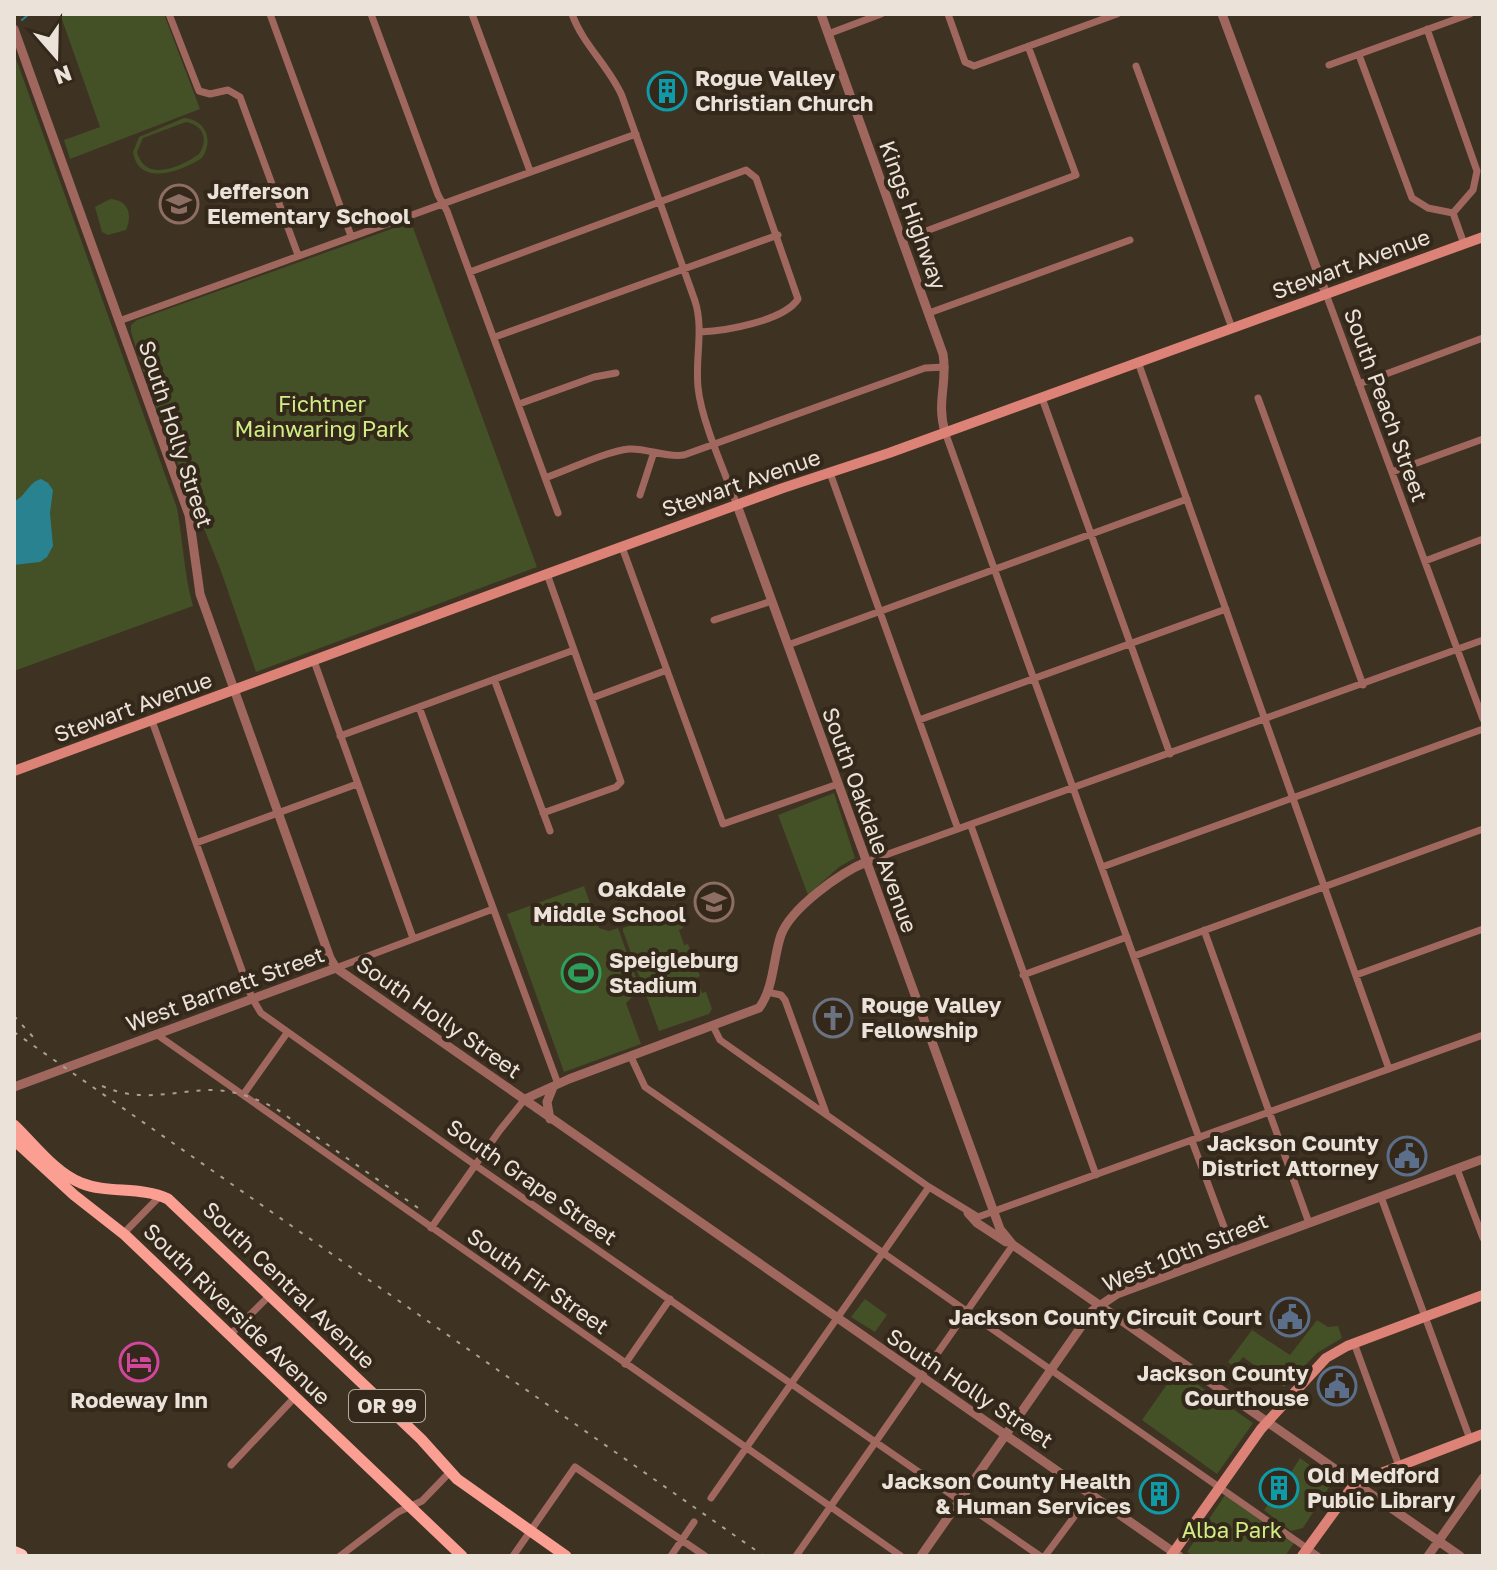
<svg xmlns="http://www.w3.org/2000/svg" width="1497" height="1570" viewBox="0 0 1497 1570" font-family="'Golos Text',sans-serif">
<rect width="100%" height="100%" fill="#3e3223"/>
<!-- green -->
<path fill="#445026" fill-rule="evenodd" d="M60 14H164L200 109 70 159 64 140 100 127Z
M14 53 177 508C183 541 184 574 193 606L14 671Z
M184 118C206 120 214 140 202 158 182 171 139 188 133 152L139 137ZM186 122C203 125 209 139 199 154 181 167 145 183 137 152L143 138Z
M110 199C128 200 133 214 126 230L108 235 102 232 95 207Z
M411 222 537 567 256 672 221 571 152 398 131 332V325L137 320Z
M834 793 855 858 839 867 808 895 778 815Z
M584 886 599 928 609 931 618 928 640 989 626 1003 641 1044 564 1072 507 914Z
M674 905 683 928 679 930 684 945 688 944 700 976 696 978 702 993 706 992 712 1009 709 1014 659 1031 623 931V928L646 919 648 915Z
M865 1299 887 1315 875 1332 851 1317Z
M1317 1320 1328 1327 1338 1326 1342 1338 1317 1353 1284 1387 1243 1357 1235 1367 1228 1362 1252 1330 1290 1355Z
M1177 1370 1253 1423 1217 1474 1142 1420Z
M1300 1458 1328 1478 1330 1486 1303 1528 1291 1531 1264 1510 1272 1499 1283 1507 1287 1501 1289 1503 1295 1489 1285 1482Z
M1225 1495 1294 1543 1285 1556H1193L1187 1552Z"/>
<!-- water -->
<path fill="#288290" d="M41 479 48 483 53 490 50 513 53 546 47 557 40 562 14 565V501C26 497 28 482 41 479Z"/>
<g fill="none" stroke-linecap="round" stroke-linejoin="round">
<!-- stream -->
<path stroke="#288290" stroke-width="2" d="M22 20 29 14"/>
<!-- minor -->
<path stroke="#a0675f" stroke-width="7" d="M169 14 199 91 210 94 228 90 240 97 298 255
M270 14 351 236
M371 14 438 195 447 211 558 513
M472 14 530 171
M572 14C583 45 609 66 622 96L695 301C704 329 695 358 698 387 701 420 725 473 737 505
M948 14 965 62 974 66 1117 14
M1427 29 1477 171 1473 190 1453 213
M828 34 881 14
M1359 55 1412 198 1428 208 1453 213
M1329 65 1470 14
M1136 66 1232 328
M1453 213 1464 244
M902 240 1076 175 1028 46
M470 272 746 170 756 178 798 299C784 321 725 331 700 332
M1326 294 1483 719
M929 313 1130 240
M119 321 636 134
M495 337 778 235
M1138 362 1389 1069
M1359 384 1483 338
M1042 398 1170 754
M1258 398 1363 685
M519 404 594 377 616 373
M945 432 1199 1138
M1392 472 1483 439
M830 473 958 829
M545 478C568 470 607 451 629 449 648 448 665 458 684 455L925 368 945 367
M640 495 654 452
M622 547 723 824 838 784
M1425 561 1483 539
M714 620 772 601
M788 645 1187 499
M314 661 413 938
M494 679 550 831
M592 698 667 670
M419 707 558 1084
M919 720 1226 609
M152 721 252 998 261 1013 475 1165 1040 1556
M340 736 574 650
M543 813 616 787 621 782 547 574
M971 826 1096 1175
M196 843 357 784
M866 862 1483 640
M1102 867 1483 729
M1204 930 1309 1223
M1134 956 1483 829
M336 968 493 909
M1023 975 1127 937
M1356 975 1483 929
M767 992 781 995 785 1000 826 1113
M713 1026 720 1040 929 1187 978 1217 1483 1035
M156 1034 901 1556
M631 1057 645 1087 1318 1556
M243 1095 287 1033
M1192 1141 1233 1251
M1457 1169 1483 1238
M1381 1197 1470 1439
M431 1228 500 1130 525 1099
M123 1234 161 1195
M230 1335 270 1295
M1354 1343 1399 1466
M625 1364 670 1299
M231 1465 295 1397
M711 1498 929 1187
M340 1556 398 1512 422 1501 450 1472
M513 1556 575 1467 705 1556
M671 1556 694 1522
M796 1556 1013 1245
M1045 1556 1091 1494"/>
<!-- tertiary -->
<path stroke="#a0675f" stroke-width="9" d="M821 14 943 354C948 382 936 402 945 432
M1222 14 1326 294
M14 29 189 515 200 594 330 958 336 968 1179 1556
M737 505 1000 1229 1013 1245 1460 1556
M14 1087 336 968
M525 1099 569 1079 759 1008C774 988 773 958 781 935 791 908 840 873 866 862
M550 1119 547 1102 553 1087
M968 1213 977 1223 1006 1242
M921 1556 1092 1311 1117 1294 1483 1159
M1428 1556 1483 1478"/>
<!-- secondary -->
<path stroke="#dc8276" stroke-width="10" d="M14 771 547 574 783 488 889 453 1483 237
M1171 1556 1261 1429 1326 1358 1347 1346 1483 1295
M1302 1556 1355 1483 1483 1434"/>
<!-- primary -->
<path stroke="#fb9f92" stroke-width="11" d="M14 1125C33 1143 55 1173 81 1183 108 1194 141 1186 168 1199L421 1439 457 1479 566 1556
M14 1140 74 1195 125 1235 462 1556"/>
<!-- motorway -->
<path stroke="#ffc6bd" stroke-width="14" d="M14 1553 21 1556"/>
<!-- rail -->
<path stroke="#a99f93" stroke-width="2" stroke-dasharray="4 8" stroke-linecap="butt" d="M14 1016 34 1038
M14 1032 764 1556
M102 1086C143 1104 174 1090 215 1090 237 1091 257 1099 275 1108L421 1210"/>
</g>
<!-- icons -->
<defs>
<symbol id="building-ring" viewBox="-11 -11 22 22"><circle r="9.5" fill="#34281a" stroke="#0f9aa8" stroke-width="1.5"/><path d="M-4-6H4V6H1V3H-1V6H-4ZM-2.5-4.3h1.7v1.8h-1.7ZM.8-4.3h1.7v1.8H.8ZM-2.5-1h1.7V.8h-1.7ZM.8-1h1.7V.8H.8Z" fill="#0f9aa8"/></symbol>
<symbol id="school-ring" viewBox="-11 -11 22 22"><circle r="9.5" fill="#34281a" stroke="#8d6e63" stroke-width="1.5"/><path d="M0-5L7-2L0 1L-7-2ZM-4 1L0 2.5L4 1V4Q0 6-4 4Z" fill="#8d6e63"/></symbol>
<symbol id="stadium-ring" viewBox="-11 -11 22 22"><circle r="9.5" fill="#34281a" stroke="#2e9e5b" stroke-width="1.5"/><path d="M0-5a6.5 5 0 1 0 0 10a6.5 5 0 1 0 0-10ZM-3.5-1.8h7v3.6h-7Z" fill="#2e9e5b"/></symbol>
<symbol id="church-ring" viewBox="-11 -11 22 22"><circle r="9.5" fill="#34281a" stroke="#6b7280" stroke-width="1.5"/><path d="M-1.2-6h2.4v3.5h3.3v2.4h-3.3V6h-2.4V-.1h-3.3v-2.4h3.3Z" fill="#6b7280"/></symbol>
<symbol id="civic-ring" viewBox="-11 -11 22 22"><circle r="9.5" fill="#34281a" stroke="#5c6f8a" stroke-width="1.5"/><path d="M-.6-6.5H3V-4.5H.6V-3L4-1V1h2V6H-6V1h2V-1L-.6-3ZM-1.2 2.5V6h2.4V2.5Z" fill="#5c6f8a"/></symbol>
<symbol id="hotel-ring" viewBox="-11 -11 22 22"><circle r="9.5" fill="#34281a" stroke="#d1479c" stroke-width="1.5"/><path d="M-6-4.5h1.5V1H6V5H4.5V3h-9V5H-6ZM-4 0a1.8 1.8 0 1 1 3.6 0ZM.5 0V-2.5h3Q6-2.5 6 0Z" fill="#d1479c"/></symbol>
</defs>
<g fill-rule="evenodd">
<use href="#building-ring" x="645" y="69" width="44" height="44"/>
<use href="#school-ring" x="157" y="182" width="44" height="44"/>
<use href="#school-ring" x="692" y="880" width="44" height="44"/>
<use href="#stadium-ring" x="559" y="951" width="44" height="44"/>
<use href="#church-ring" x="811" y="996" width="44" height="44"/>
<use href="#civic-ring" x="1385" y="1134" width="44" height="44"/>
<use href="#civic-ring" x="1268" y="1295" width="44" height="44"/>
<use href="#hotel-ring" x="117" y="1340" width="44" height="44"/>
<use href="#civic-ring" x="1315" y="1364" width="44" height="44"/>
<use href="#building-ring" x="1257" y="1466" width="44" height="44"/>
<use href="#building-ring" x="1137" y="1472" width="44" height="44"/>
</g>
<g text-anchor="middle" stroke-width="8" stroke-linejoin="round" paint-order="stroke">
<!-- shield labels -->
<rect fill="#34281a" stroke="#b4aba0" stroke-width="2" x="349" y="1390" width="76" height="32" rx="6"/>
<g font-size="20" font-weight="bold" fill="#ebe3d9">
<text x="387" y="1413">OR 99</text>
</g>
<!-- poi labels -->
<g font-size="22" font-weight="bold" fill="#ebe3d9" stroke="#34281a" text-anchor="start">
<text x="695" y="86">Rogue Valley<tspan x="695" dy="25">Christian Church</tspan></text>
<text x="207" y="199">Jefferson<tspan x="207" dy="25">Elementary School</tspan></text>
<text x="686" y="897" text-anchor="end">Oakdale<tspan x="686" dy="25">Middle School</tspan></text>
<text x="609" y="968">Speigleburg<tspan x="609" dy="25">Stadium</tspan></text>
<text x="861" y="1013">Rouge Valley<tspan x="861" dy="25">Fellowship</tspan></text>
<text x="1379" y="1151" text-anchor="end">Jackson County<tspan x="1379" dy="25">District Attorney</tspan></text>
<text x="1262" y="1325" text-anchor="end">Jackson County Circuit Court</text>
<text x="1309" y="1381" text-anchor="end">Jackson County<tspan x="1309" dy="25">Courthouse</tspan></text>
<text x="139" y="1408" text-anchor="middle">Rodeway Inn</text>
<text x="1307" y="1483">Old Medford<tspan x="1307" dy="25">Public Library</tspan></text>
<text x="1131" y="1489" text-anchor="end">Jackson County Health<tspan x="1131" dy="25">&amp; Human Services</tspan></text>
</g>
<!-- street labels -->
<g font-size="22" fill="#ebe3d9" stroke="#34281a">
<text transform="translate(913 215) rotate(70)" y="8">Kings Highway</text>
<text transform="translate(1351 264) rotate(-20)" y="8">Stewart Avenue</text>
<text transform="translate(1386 405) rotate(70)" y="8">South Peach Street</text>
<text transform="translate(176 434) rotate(72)" y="8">South Holly Street</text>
<text transform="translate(741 483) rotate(-19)" y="8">Stewart Avenue</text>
<text transform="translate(133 707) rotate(-20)" y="8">Stewart Avenue</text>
<text transform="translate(870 820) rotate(70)" y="8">South Oakdale Avenue</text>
<text transform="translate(225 989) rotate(-20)" y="8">West Barnett Street</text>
<text transform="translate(439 1017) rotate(35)" y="8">South Holly Street</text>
<text transform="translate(532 1182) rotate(35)" y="8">South Grape Street</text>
<text transform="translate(1185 1252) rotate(-22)" y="8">West 10th Street</text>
<text transform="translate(538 1281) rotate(35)" y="8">South Fir Street</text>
<text transform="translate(289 1285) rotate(44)" y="8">South Central Avenue</text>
<text transform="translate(237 1314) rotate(44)" y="8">South Riverside Avenue</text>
<text transform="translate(970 1388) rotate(34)" y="8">South Holly Street</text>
</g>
<!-- park labels -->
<g font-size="22" fill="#d0ee84" stroke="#34281a">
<text x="322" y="412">Fichtner<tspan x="322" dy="25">Mainwaring Park</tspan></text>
<text x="1232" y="1538">Alba Park</text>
</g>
</g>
<!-- border -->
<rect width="1497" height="1570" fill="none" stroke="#ebe3d9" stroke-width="32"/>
<!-- north arrow -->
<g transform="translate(56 56) rotate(160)" stroke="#34281a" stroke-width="6" paint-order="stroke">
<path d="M0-6L14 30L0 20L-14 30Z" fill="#ebe3d9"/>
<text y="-12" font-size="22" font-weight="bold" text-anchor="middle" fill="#ebe3d9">N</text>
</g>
</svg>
